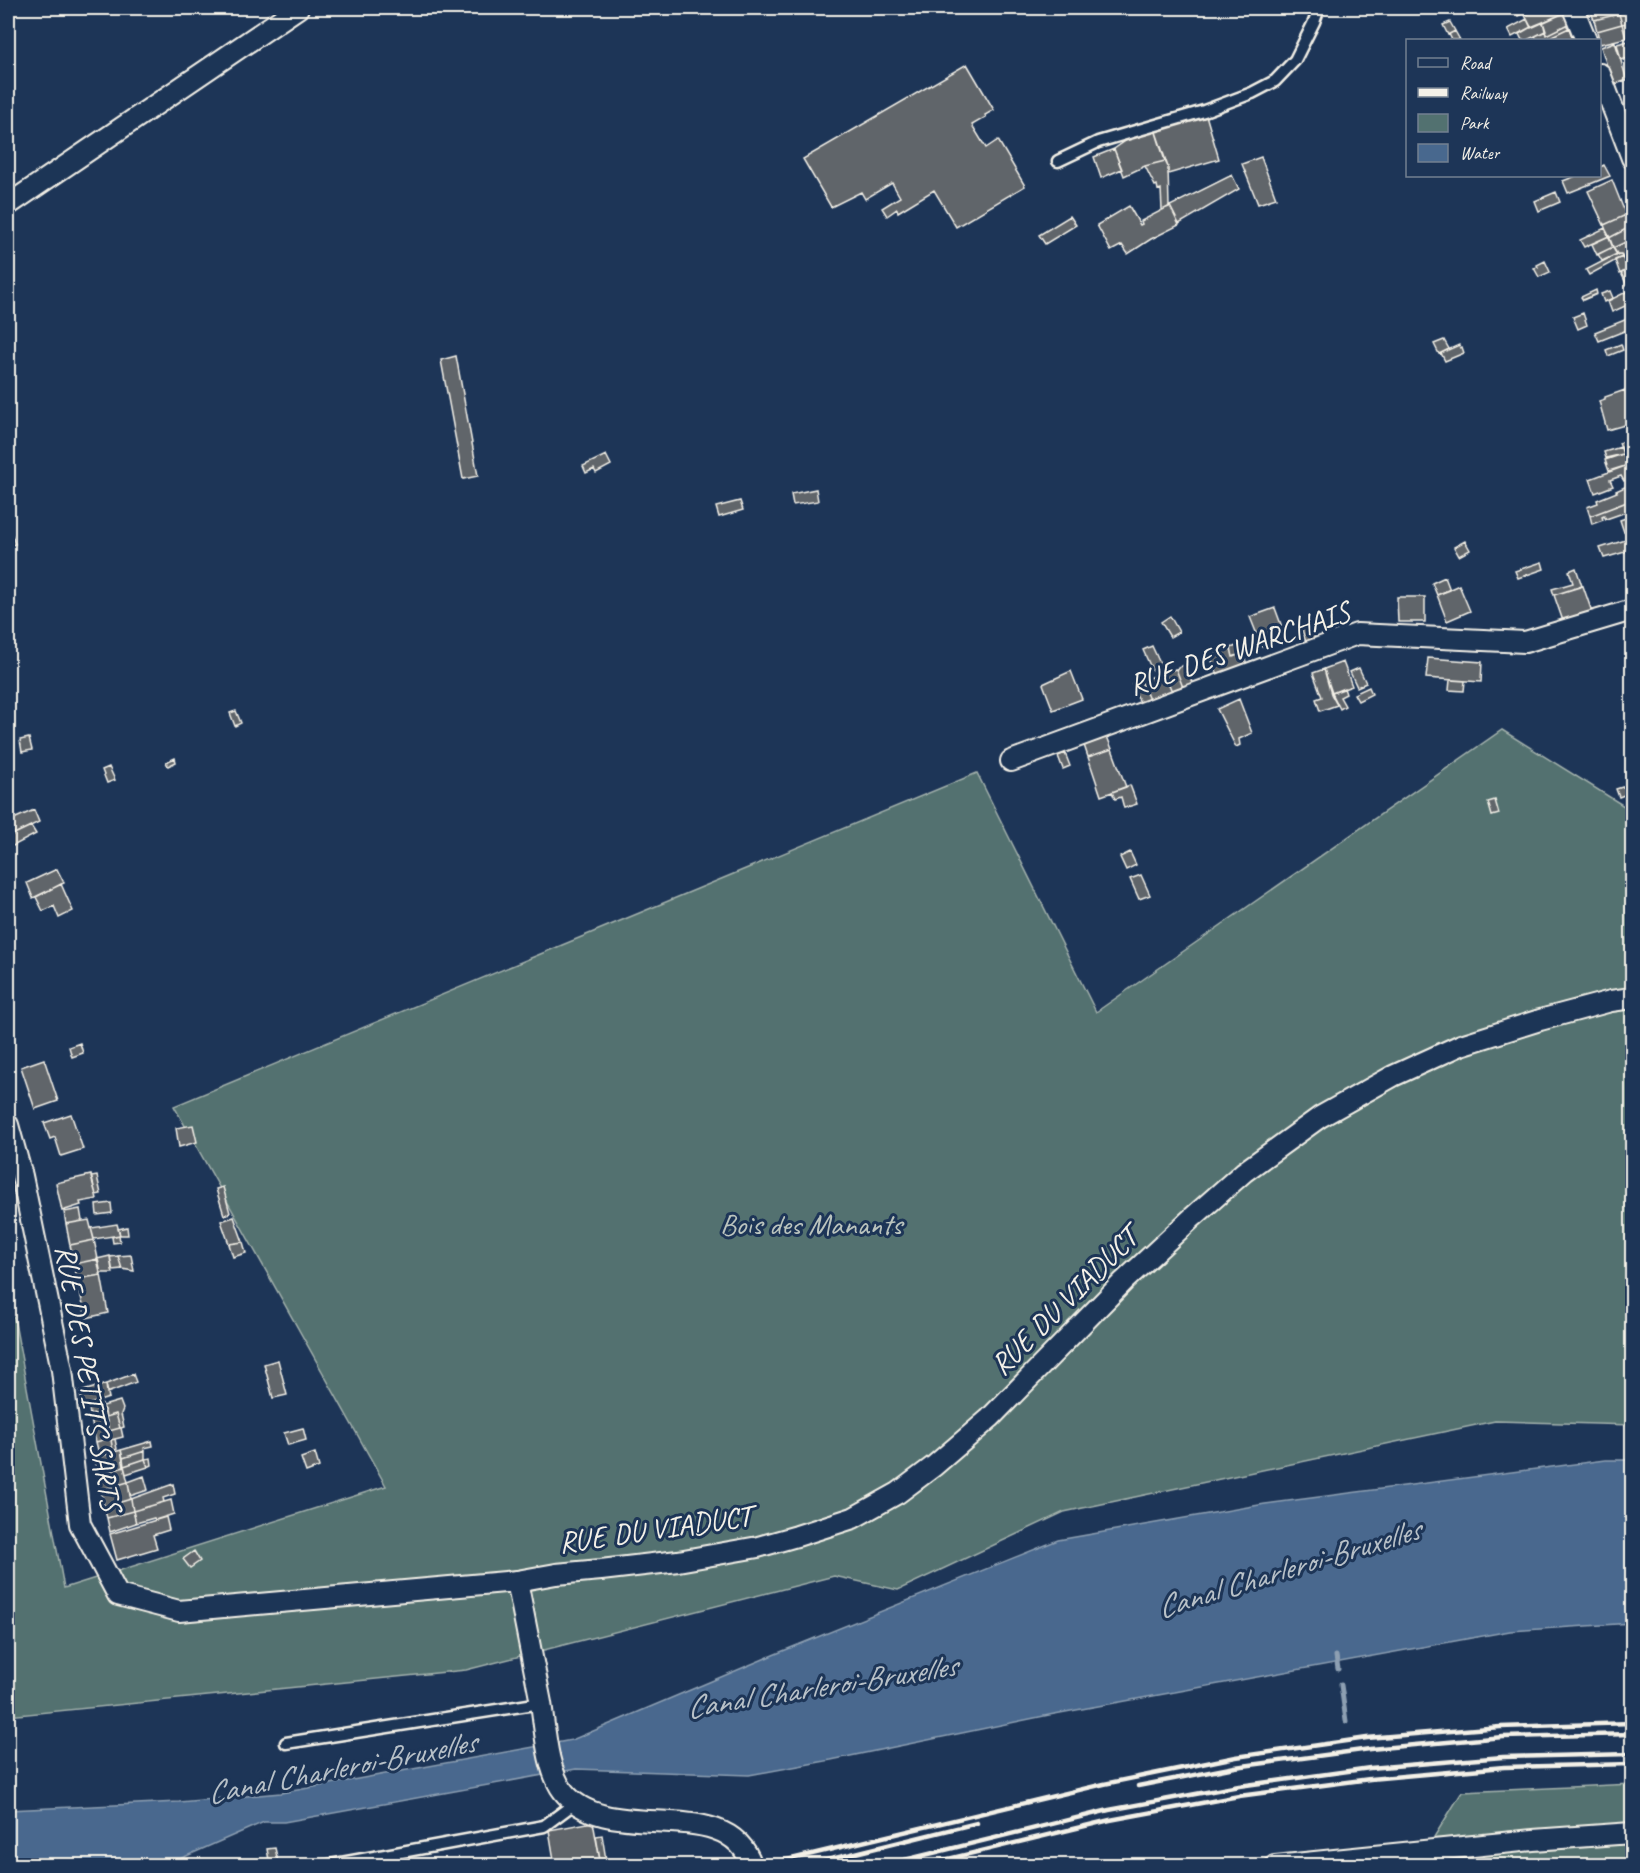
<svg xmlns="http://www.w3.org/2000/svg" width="1640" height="1873" viewBox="0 0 1640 1873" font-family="Caveat,sans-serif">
<rect width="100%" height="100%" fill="#1d3557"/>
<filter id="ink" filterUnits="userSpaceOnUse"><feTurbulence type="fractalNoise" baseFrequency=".0167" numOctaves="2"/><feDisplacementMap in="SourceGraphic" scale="12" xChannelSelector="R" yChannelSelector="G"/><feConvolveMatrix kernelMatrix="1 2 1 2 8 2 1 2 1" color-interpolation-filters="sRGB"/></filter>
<g filter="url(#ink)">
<!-- green -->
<path fill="#527170" stroke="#a3b1ac" stroke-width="1.5" d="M1502 730 1632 811V1425L1495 1421 1064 1512 898 1590 834 1576 466 1670 8 1716V1318L14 1317 64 1588 386 1486 174 1106 977 773 1096 1012Z
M1632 1784V1865L1416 1866 1462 1792Z"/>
<!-- water -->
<path fill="#48688e" stroke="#8d9fb2" stroke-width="1.5" d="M1605 1460H1632V1623L1510 1631 1049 1715 831 1760 749 1775 576 1769 284 1822H264L166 1865H8V1810L179 1802 281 1793 572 1740 773 1655 1058 1540 1265 1504Z"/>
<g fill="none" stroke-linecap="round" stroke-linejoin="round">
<!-- stream -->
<path stroke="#8d9fb2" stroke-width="5" d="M1336 1656 1338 1669
M1341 1685 1346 1721"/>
</g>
<!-- building -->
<path fill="#61656b" stroke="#f4f1e8" stroke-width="1.5" d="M1510 8H1522L1524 13 1518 16 1517 13 1513 14Z
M1522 8H1539L1525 15Z
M1539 8H1562L1564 13 1531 28 1525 15Z
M1590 8H1618L1619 14 1594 20Z
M1618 8H1629V10L1619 14Z
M1632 9V22L1622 24 1619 14Z
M1564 13 1568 24 1546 35 1543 22Z
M1619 14 1622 24 1597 31 1594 20Z
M1527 19 1531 27 1512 37 1508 29Z
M1450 22 1455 31 1448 35 1443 25Z
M1543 22 1546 31 1527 40H1522L1519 34 1531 27Z
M1632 22V36L1626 38 1622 24Z
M1622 24 1626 38 1600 44 1597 31Z
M1566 25 1569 28 1552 36 1553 39 1537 40 1535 36 1545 31 1546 35Z
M1569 28 1573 40H1550L1553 39 1552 36Z
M1455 31 1460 40H1452L1449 34Z
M1632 40V57L1621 60 1617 44Z
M1615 42 1627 80 1613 85 1601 47Z
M967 64 994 110 985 115 986 117 972 125 986 148 998 140 1025 186 956 227 934 190 898 212 897 209 887 216 882 208 900 197 892 183 865 199 861 192 831 207 803 159Z
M1206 115 1219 159 1168 174V167L1155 129Z
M1155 129 1165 161 1145 166 1124 176 1114 149 1134 135Z
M1114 149 1122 169 1101 178 1094 157Z
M1261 157 1276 198 1258 204 1242 164Z
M1165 161 1168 167 1169 207 1162 210 1161 189 1158 190 1157 185 1155 186 1145 166Z
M1604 165 1610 176 1568 193 1563 181 1576 176H1600V167Z
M1232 175 1239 189 1179 224 1170 206Z
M1612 180 1626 215 1604 225 1588 191Z
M1556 192 1560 202 1539 211 1535 201Z
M1129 206 1140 225 1142 224 1141 221 1170 206 1179 225 1151 239 1128 254 1122 245 1111 251 1097 225Z
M1626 215 1632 226 1609 238 1604 225Z
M1070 216 1076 225 1045 244 1039 235Z
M1632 226V239L1613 248 1609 238Z
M1605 228 1609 236 1584 247 1580 240Z
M1609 236 1613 247 1597 255 1592 244Z
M1632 239V261L1626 265 1621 254 1617 255 1613 248Z
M1613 247 1617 254 1602 261 1598 254Z
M1617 254H1621L1622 257 1589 275 1586 270Z
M1622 257 1626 265 1632 261V268L1620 274 1615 260Z
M1545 261 1550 272 1539 277 1534 268 1538 267 1537 265Z
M1632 268V281L1627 270Z
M1627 270 1632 281 1627 285 1621 273Z
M1632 289V303L1612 312 1608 301Z
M1596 290 1597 294 1583 300 1581 297Z
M1610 291 1613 298 1604 302 1601 294Z
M1583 313 1587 325 1578 329 1573 317Z
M1632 317V328L1599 341 1595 332Z
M1632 338V346L1628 348 1626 344 1629 343 1628 340Z
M1444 340 1449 349 1439 354 1434 344Z
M1621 344 1623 350 1608 356 1606 350Z
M1459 345 1460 348 1462 347 1464 353 1445 361 1441 353Z
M456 356 478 476 463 479 441 360Z
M1632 367V379L1630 380 1627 374 1630 368Z
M1625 390 1628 401 1632 400V423L1607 430 1599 401 1605 399V397Z
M1632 439V464L1627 465 1619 443Z
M1621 447 1623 454 1606 458 1604 452Z
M1623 454 1628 465 1609 471 1605 460Z
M606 455 611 465 596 473 594 469 586 473 583 466Z
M1628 465 1632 477 1624 481 1621 476 1610 480 1613 486 1595 493 1590 479Z
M1629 485 1632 500 1590 516 1587 507 1598 503 1597 500 1617 492 1616 491Z
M816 489 818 501 793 505 791 494Z
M1632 500V515L1631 516 1627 502Z
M740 501 743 510 719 517 716 507Z
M1627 502 1629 511 1606 519 1604 516 1602 517 1603 520 1592 524 1590 516Z
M1631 516 1632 529 1624 532 1620 520Z
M12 535 15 544 9 546 8 536Z
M1632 538V550L1604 558 1600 548Z
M1465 541 1470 550 1459 556 1454 547Z
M1542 562 1544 569 1518 578 1515 571Z
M1576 568 1582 586 1554 595 1552 589 1573 583 1569 571Z
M1445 577 1450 590 1437 595 1432 583Z
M1459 585 1470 611 1447 621 1437 595Z
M1583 586 1592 612 1563 621 1554 595Z
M1397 597H1425V622H1398Z
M1275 608 1286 638 1262 647 1250 617Z
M1170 616 1179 632 1170 637 1161 622Z
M1632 618V635H1631L1626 620Z
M1311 623 1315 638 1306 642 1301 627Z
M1239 645 1242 653 1233 657 1231 648Z
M1152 646 1164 672 1157 675 1154 669 1152 670 1143 650Z
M1231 648 1233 657 1243 653 1248 667 1218 678 1210 655Z
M1428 658 1482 662 1481 682 1426 678Z
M1343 662 1352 686 1332 693 1324 669Z
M1186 664 1193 686 1184 690 1176 669Z
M1359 668 1366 683 1357 687 1350 672Z
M1176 669 1184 690 1173 694 1164 672Z
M1324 669 1331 694 1337 705 1320 711 1316 699 1322 697 1313 673Z
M1071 671 1082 699 1053 710 1043 684Z
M1164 672 1173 694 1150 702 1141 681Z
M1450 680 1465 681 1464 691 1449 690Z
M1141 681 1150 702 1141 705 1132 684Z
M1369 687 1372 694 1358 701 1354 694Z
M1344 688 1346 694 1340 697 1345 706 1340 709 1332 693Z
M1239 699 1252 733 1239 739 1240 745 1236 747 1217 709Z
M236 711 241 723 235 726 230 713Z
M1106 734 1112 749 1088 757 1083 742Z
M29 738 32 750 22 752 20 740Z
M1112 749 1126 787 1101 796 1088 757Z
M1065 753 1070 766 1063 769 1058 756Z
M175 758 176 762 168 766 166 762Z
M109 767 115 780 107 783 102 770Z
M1632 784V792L1619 797 1616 789Z
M1130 785 1137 804 1124 808 1121 797 1115 799 1112 792Z
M1495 800 1499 814 1492 816 1488 802Z
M34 810 39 822 14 834 9 821Z
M9 822 14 834 8 837V823Z
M31 826 36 834 11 847 8 837Z
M1130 852 1136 865 1126 870 1120 857Z
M57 869 64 883 33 898 27 883Z
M1141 875 1150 895 1139 899 1130 879Z
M61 884 73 911 59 918 54 906 43 911 36 897Z
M80 1043 83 1053 72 1057 69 1047Z
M44 1059 58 1101 35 1109 21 1067Z
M71 1114 83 1149 61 1156 55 1137 50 1139 44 1123Z
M193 1125 197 1142 179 1147 176 1128Z
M91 1175 97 1199 80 1202 81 1205 62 1211 56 1183Z
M97 1176 101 1194 96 1195 91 1177Z
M223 1187 230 1213 224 1215 216 1189Z
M111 1203 112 1213 97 1215 96 1205Z
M80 1209 82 1221 66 1224 64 1212Z
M234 1217 243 1242 229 1244 221 1221Z
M89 1220 94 1240 70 1245 66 1224Z
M117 1224 120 1235 94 1239 91 1228Z
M127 1227 128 1235H120L118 1229Z
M119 1235 120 1242 113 1243 112 1237Z
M94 1240 98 1259 74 1264 70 1245Z
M243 1242 246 1253 233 1257 229 1244Z
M131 1255 134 1271 122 1269 118 1256Z
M110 1256 113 1273H100L97 1259Z
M118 1256 122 1269 112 1270 110 1257Z
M98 1259 101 1275 77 1279 74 1264Z
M101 1275 108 1313 86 1318 77 1279Z
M278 1360 287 1395 273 1398 264 1364Z
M133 1374 136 1382 107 1393 106 1384Z
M106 1384 109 1398 83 1406 80 1392Z
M120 1401 123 1409 121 1414 124 1427 121 1428 123 1437 111 1440 113 1451 99 1454 96 1442 110 1438 109 1431 120 1428 116 1414 106 1417 103 1406Z
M102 1404 104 1412 90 1415 89 1408Z
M105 1412 110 1438 96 1442 90 1415Z
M116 1414 120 1428 109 1431 106 1417Z
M303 1428 306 1440 288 1445 284 1433Z
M115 1439 117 1449 113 1451 111 1440Z
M152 1441 153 1446 144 1448 145 1451 123 1458 121 1450Z
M121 1450 124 1467 98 1475 95 1458Z
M145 1451V1459L124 1466 123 1458Z
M315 1453 319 1467 306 1472 301 1458Z
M151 1458 152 1465 148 1467 145 1459Z
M145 1459 148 1467 126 1474 124 1466Z
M124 1467 128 1482 101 1490 98 1475Z
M144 1476 148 1490 130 1496 128 1482Z
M128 1482 131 1499 104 1507 101 1490Z
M173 1484 175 1494 163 1498 164 1502 133 1511 131 1499Z
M131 1499 133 1511 107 1518 104 1507Z
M171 1500 174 1514 155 1520 154 1518 136 1523 133 1511Z
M133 1511 136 1523 110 1532 107 1518Z
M166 1517 169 1530 153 1535 157 1548 117 1560 110 1534Z
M194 1551 200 1561 190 1568 183 1559Z
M593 1822 601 1866H555L549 1830Z
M602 1835 607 1866H601L596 1836Z
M275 1848 279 1866H270L267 1849Z"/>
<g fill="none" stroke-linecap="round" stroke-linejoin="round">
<defs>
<path id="lane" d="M1058 161 1098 142 1204 111 1252 93 1275 81 1295 60 1314 22 1319 8
M286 1743 541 1703
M325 1866 544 1826 575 1803"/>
<path id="street" d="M1573 8 1586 40
M1600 74 1632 158
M8 205 298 8
M1011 761 1357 634 1525 642 1632 610
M8 1125 22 1176 62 1370 80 1524 118 1595 179 1611 517 1581 556 1574 601 1570 678 1561 758 1547 797 1536 853 1518 898 1493 934 1466 990 1418 1124 1281 1193 1217 1244 1172 1320 1117 1393 1076 1461 1045 1540 1020 1611 1001 1632 998
M517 1581C525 1622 533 1662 541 1703 545 1729 547 1770 563 1791 608 1849 728 1790 752 1866
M1275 1866 1533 1840 1632 1833"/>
</defs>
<!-- lane casing -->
<use href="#lane" stroke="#f4f1e8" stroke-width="15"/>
<!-- street casing -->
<use href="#street" stroke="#f4f1e8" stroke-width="24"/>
<!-- lane -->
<use href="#lane" stroke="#1d3557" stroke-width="10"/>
<!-- street -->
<use href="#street" stroke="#1d3557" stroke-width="20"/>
<!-- rail -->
<path stroke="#f4f1e8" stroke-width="4.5" d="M1138 1786 1235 1767 1370 1749 1503 1737 1632 1734
M762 1866 1104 1784 1236 1757 1367 1738 1500 1727 1632 1723
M803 1866 977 1823
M880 1866 1109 1810 1239 1786 1370 1768 1503 1757 1632 1754
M919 1866 1110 1820 1239 1796 1370 1779 1504 1767 1632 1764"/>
</g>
</g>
<g text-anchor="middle" stroke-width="6" stroke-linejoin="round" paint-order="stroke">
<!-- street labels -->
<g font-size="30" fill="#f4f1e8" stroke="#1d3557">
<text transform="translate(1239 648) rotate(-19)" y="10">RUE DES WARCHAIS</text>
<text transform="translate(1064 1301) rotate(-45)" y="10">RUE DU VIADUCT</text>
<text transform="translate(89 1378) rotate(80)" y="10">RUE DES PETITS SARTS</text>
<text transform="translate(655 1529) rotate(-8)" y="10">RUE DU VIADUCT</text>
</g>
<!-- park labels -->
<g font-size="30" fill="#bbc4be" stroke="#1d3557">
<text x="811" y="1234">Bois des Manants</text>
</g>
<!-- water labels -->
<g font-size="32" font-style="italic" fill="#b8c1c8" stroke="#1d3557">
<text transform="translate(1288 1568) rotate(-17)" y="11">Canal Charleroi-Bruxelles</text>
<text transform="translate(821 1686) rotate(-9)" y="11">Canal Charleroi-Bruxelles</text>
<text transform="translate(341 1767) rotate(-11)" y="11">Canal Charleroi-Bruxelles</text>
</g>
</g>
<!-- margin -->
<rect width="1640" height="1873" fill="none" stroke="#1d3557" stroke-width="30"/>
<rect x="15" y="15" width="1610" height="1843" fill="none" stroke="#f4f1e8" stroke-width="2" filter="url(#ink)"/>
<!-- legend -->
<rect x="1406" y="39" width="195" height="138" fill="#1d3557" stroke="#738091" stroke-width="1.5"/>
<rect x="1418" y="58" width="30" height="9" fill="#1d3557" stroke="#738091" stroke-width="1.5"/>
<text x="1460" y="69" font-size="18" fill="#f4f1e8">Road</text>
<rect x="1418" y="88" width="30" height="9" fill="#f4f1e8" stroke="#738091" stroke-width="1.5"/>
<text x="1460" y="99" font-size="18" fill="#f4f1e8">Railway</text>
<rect x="1418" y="114" width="30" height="18" fill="#527170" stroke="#738091" stroke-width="1.5"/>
<text x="1460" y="129" font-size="18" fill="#f4f1e8">Park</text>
<rect x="1418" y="144" width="30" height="18" fill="#48688e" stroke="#738091" stroke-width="1.5"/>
<text x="1460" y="159" font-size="18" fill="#f4f1e8">Water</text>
</svg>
